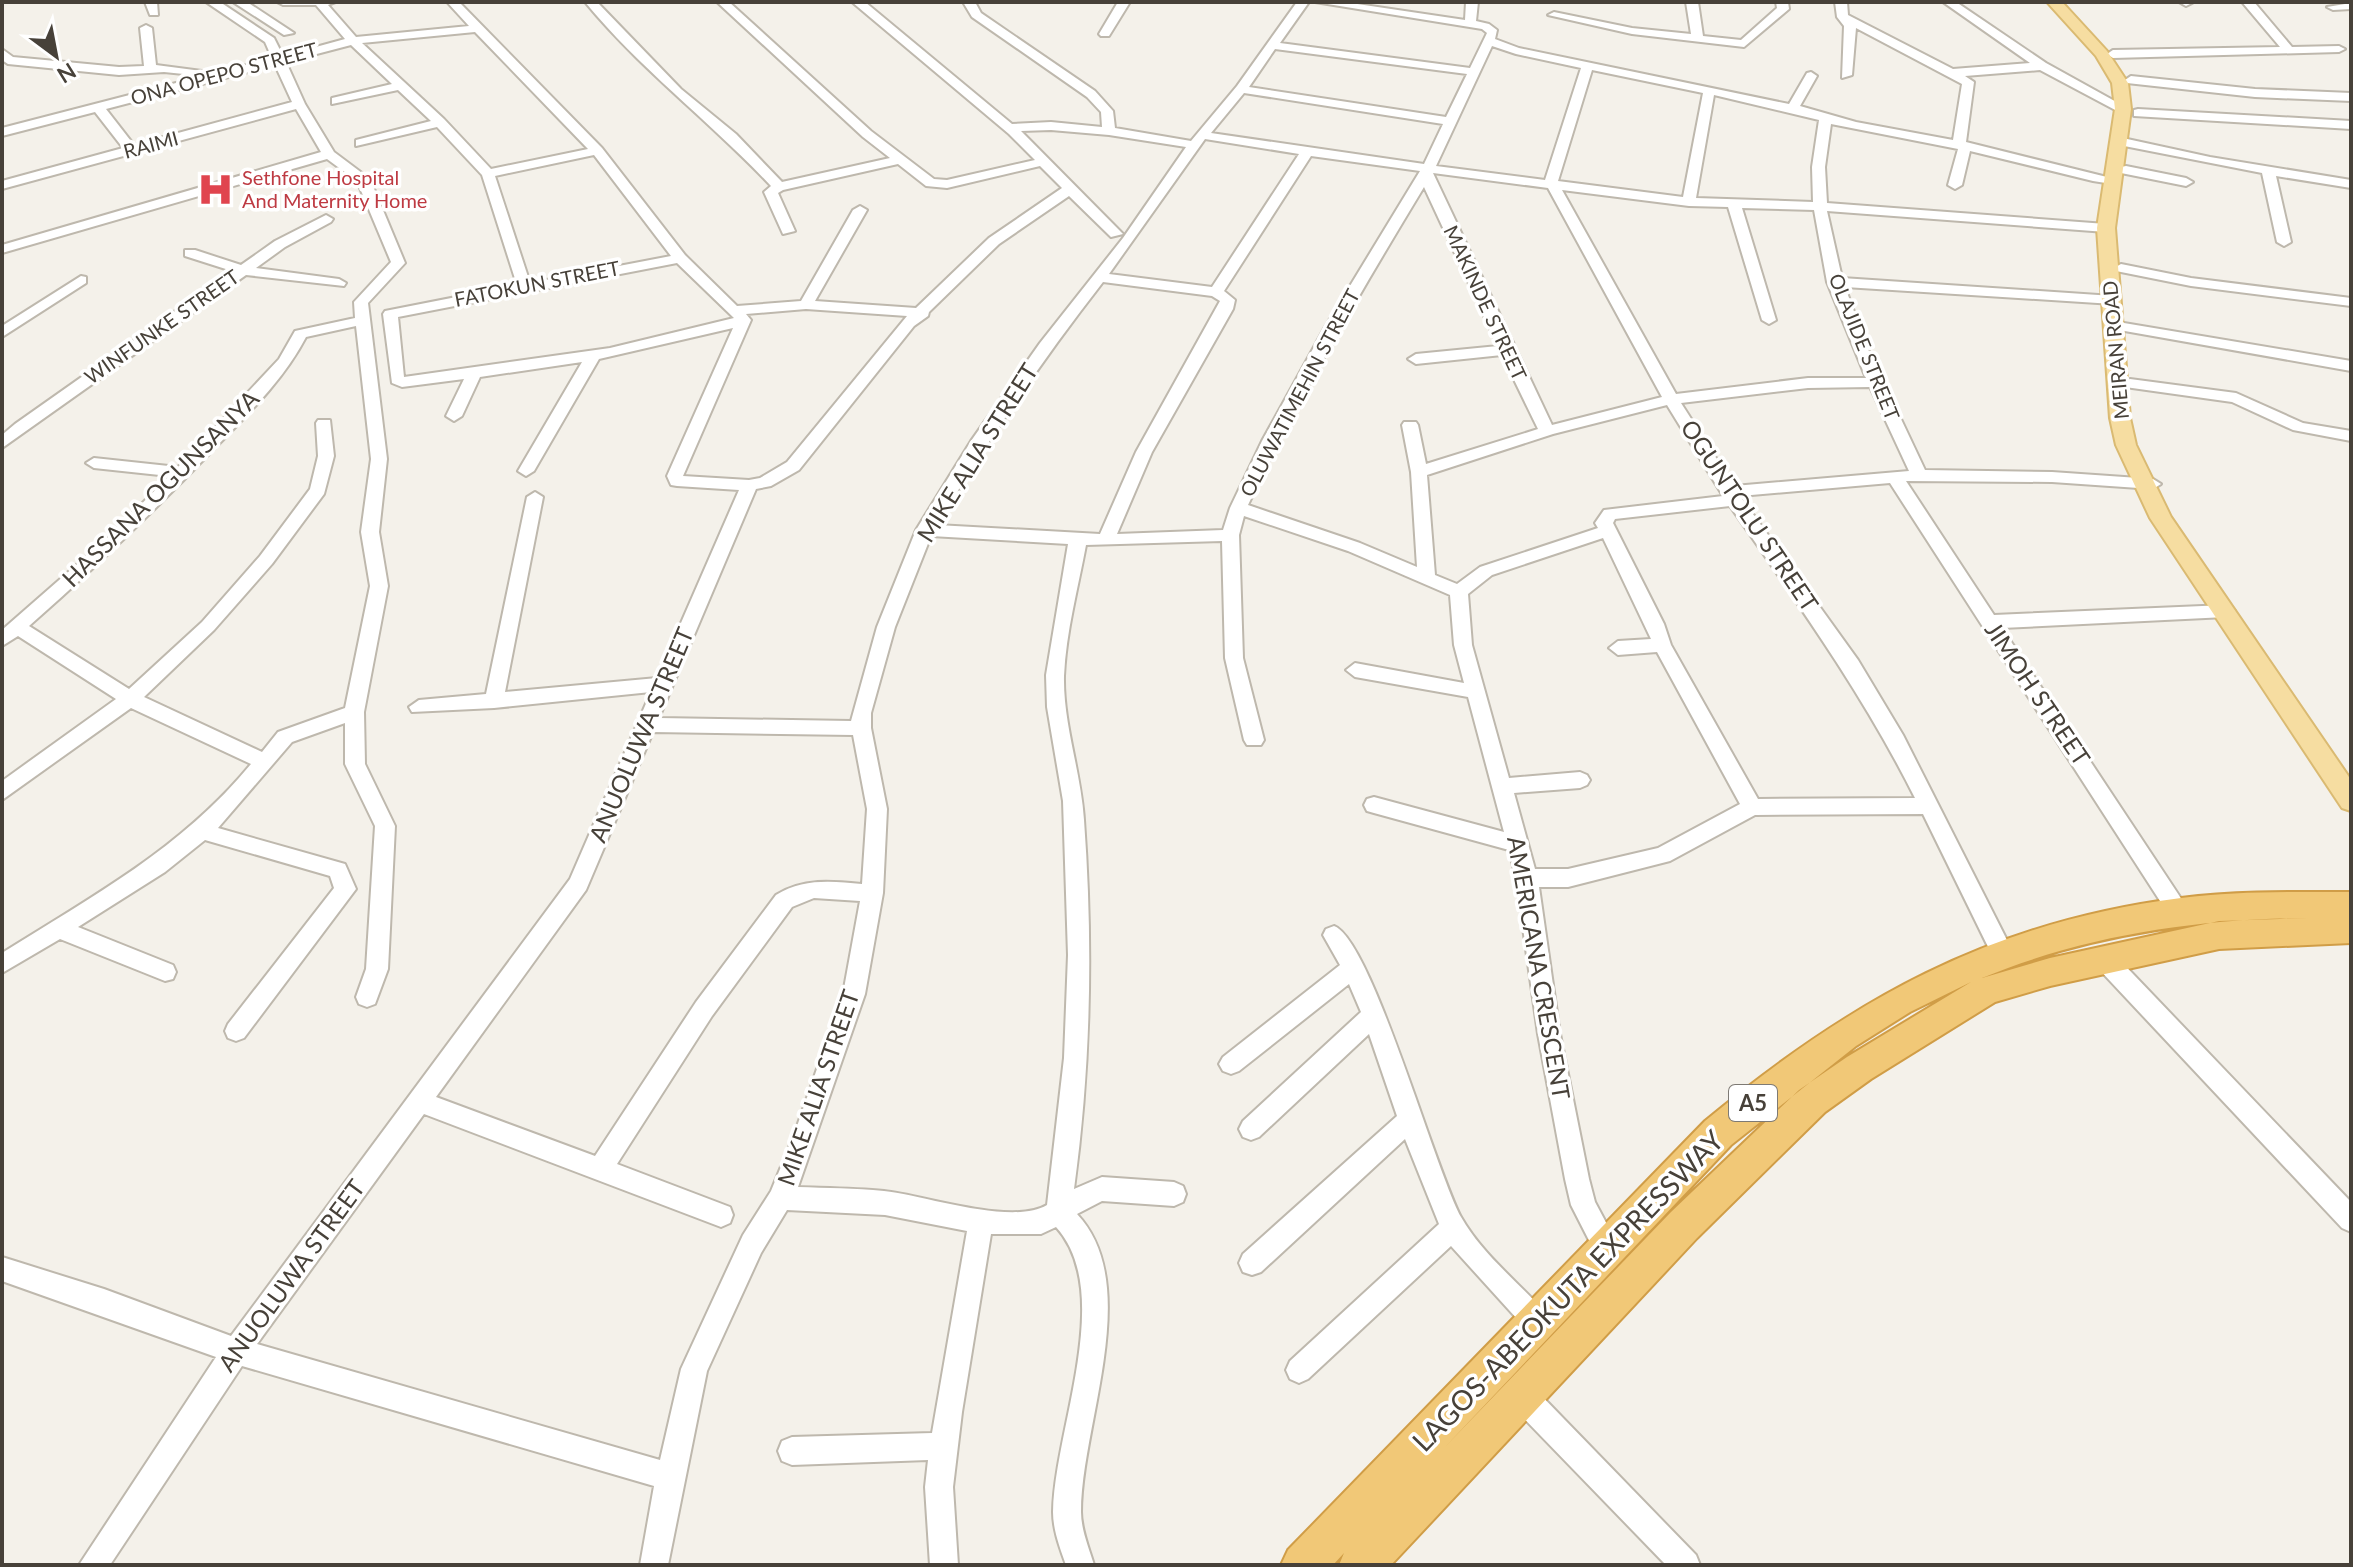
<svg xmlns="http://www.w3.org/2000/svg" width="2353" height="1567" viewBox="0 0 2353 1567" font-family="Lato,sans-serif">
<rect width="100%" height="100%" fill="#f4f1ea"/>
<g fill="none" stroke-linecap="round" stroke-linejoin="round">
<defs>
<path id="minor" d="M145 2H157L158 15H150Z
M206 2H220L274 38 283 56 345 39 316 5H283L277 2H336L328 5 356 37 469 26 447 2H459L602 148 685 255 737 306 801 301 853 210 860 206 867 210 815 301 916 308 989 238 1062 188 1040 166 947 188 926 186 898 164 783 190 778 193 795 231 783 234 764 192 771 186C711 122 641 70 585 2H597L681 89 736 134 782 182 890 158 863 137 717 2H729L871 131 934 179 947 180 1035 160 1009 134 852 2H865L1012 124 1051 122 1102 127 1101 112 1087 97 972 17 963 2H975L981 13 1095 91 1113 111 1115 128 1191 141 1237 86 1297 2H1309L1280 43 1470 68 1487 33 1482 29 1315 2H1344L1465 20 1466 2H1478L1476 21 1489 24 1497 30 1495 39 1519 48 1789 104 1807 73 1811 72 1817 76 1800 106 1856 122 1953 140 1962 84 1856 28 1852 75 1842 78 1844 26 1837 17 1835 2H1847L1848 15 1953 69 2030 63 1943 2H1956L2046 63 2129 109 2119 112 2040 70 1965 76 1974 82 1966 142 2119 180 2112 184 2093 181 1970 151 1962 185 1955 189 1948 185 1958 149 1831 124 1825 167 1827 203 2106 224 2113 228 2106 232 1827 211 1842 278 2113 296 2120 300 2113 304 1845 287 1867 347 1925 470 2052 472 2153 479 2161 484 2153 489 2052 482 1906 481 1994 615 2226 605 2235 611 2226 617 2002 628 2190 912 2187 918 2179 921 2171 918 1890 483 1740 496 1858 660 1903 735 2015 956 2012 963 2004 965 1996 963 1923 814 1755 815 1670 861 1568 887H1539L1560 1034 1589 1179 1595 1202 1619 1247 1615 1256 1606 1259 1597 1256 1571 1205 1565 1179 1538 1034 1516 878 1509 850 1374 813 1367 811 1364 805 1367 799 1374 797 1504 832 1468 697 1355 677 1346 670 1355 663 1464 683 1454 645 1450 595 1348 551 1244 516 1239 535 1243 658 1264 740 1261 745H1247L1244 740 1225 658 1222 541 1086 545C1078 588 1066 632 1064 676 1063 724 1081 772 1084 820 1093 943 1091 1066 1074 1189L1102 1177 1174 1182 1183 1186 1186 1194 1183 1202 1174 1206 1102 1201 1077 1214C1144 1285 1081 1425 1081 1512 1081 1530 1089 1548 1094 1565H1066C1060 1548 1053 1530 1053 1512 1054 1431 1116 1293 1056 1227L1041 1234H991L962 1412 953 1487 958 1565H930L925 1487 928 1460 792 1465 782 1461 778 1451 782 1441 792 1437 932 1433 967 1231 885 1215 787 1210 761 1253 707 1371 668 1565H640L654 1486 242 1366 110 1565H79L216 1357 2 1281V1257L104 1289 231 1336 570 879 651 692 494 708 412 712 409 707 419 700 486 694 527 497 535 492 543 497 505 692 657 678 739 490 677 486 671 485 667 476 733 328 599 359 534 471 526 476 518 471 582 362 480 377 462 416 454 421 446 416 464 379 402 387 392 383 383 314 385 311 517 285 482 175 437 127 356 146V140L431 121 398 90 332 104V98L392 84 351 45 286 62 305 104 334 152 370 179 405 263 368 303 387 459 379 532 388 586 364 712 365 764 395 826 388 969 375 1004 367 1007 359 1004 356 997 366 969 375 826 345 764V723L292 742 218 828 345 864 356 889 244 1038 236 1041 228 1038 225 1031 228 1024 334 888 330 876 205 840 165 872 78 927 173 965 176 972 173 979 165 981 60 939 2 973V953C93 896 182 848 251 764L131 708 2 800V781L116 699 18 636 2 646V630L114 532 169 476 94 468 86 463 94 458 178 467 279 359 295 331 355 318 354 302 391 262 357 181 327 159 2 253V245L321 152 296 109 2 189V181L123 148 95 112 2 136V128L203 76 164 72 119 75 8 64 2 60V49L13 57 119 67 144 66 140 28 146 25 152 28 156 65 217 73 272 58 265 42ZM475 32 588 149 491 169 444 119 362 43ZM1492 46 1516 54 1581 68 1545 180 1436 166ZM1275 49 1467 74 1446 117 1249 87ZM275 65 292 102 134 145 106 109ZM1592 70 1703 93 1683 197 1558 181ZM1244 93 1443 124 1424 164 1211 133ZM1714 95 1819 120 1812 167 1813 202 1696 198ZM1051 130 1109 135 1186 147 1123 238 1040 343 971 441 916 530 877 627 851 721 659 718 756 489 771 486 799 470 914 326 928 316 929 312 999 244 1069 196 1111 237 1123 234 1021 131ZM1205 139 1299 154 1212 287 1109 274ZM594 155 671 256 530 283 495 176ZM1311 156 1420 171 1325 327 1262 441 1230 508 1223 530 1117 534 1152 452 1233 309 1235 300 1224 291ZM1433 173 1548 188 1662 397 1552 425ZM1424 187 1498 346 1416 354 1408 359 1416 364 1502 355 1538 429 1426 464 1418 425 1416 422H1404L1402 425 1411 472 1417 567 1360 543 1248 505C1300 395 1361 291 1424 187ZM1562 190 1689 206 1728 207 1762 320 1769 324 1776 320 1742 208 1814 210 1827 282 1866 378H1808L1676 394ZM677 263 734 318 610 348 404 377 398 317ZM1103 282 1212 296 1220 301 1136 452 1100 534 937 525C988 440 1042 360 1103 282ZM806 309 907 316 787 462 760 478 749 480 683 476 751 320 746 314ZM356 326 371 459 361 532 370 586 345 708 278 732 262 752 144 697 214 630 272 564 324 494 334 456 330 420H318L316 423 318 456 310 489 260 556 202 622 129 689 29 626C93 570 153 512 212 451 246 416 283 381 306 337ZM1870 387 1909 471 1734 486 1681 403 1808 388ZM1667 405 1723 496 1604 510 1595 523 1598 528 1480 567 1457 584 1435 575 1427 475 1553 434ZM1730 506C1796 601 1863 694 1915 798L1758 799 1671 645 1664 624 1613 523 1615 519ZM931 536 1068 544 1046 675 1047 707 1063 801 1068 955 1064 1058 1047 1205C1012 1226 924 1195 884 1191 855 1188 826 1188 798 1187L865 994 883 893 887 809 871 728V713L895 627ZM1603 538 1651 639 1618 641 1609 648 1618 655 1657 652 1740 804 1658 848 1568 869H1535L1514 793 1580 788 1587 785 1590 780 1587 775 1580 772 1509 778 1472 645 1468 594 1492 575ZM653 732 853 735 867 809 862 884C832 881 803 878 776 895L696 1002 595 1156 436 1097 586 890ZM814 898 860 901 843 994 794 1135 771 1191 743 1235 681 1369 660 1460 257 1344 424 1114 721 1227 730 1223 733 1215 730 1207 617 1164 712 1016 792 907Z
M233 2H247L294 33 284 35Z
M1118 2H1130L1109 36H1101L1099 34Z
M1686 2H1698L1703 36 1741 40 1777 8 1776 2H1788L1789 9 1744 47 1632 34 1548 15 1554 12 1632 28 1691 34Z
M2179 2H2191L2192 3 2186 6Z
M2242 2H2254L2292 47 2339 46 2345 49 2339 52 2113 58 2107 54 2113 50 2280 47Z
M2351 3V9L2333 10 2327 7Z
M2131 76 2255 89 2351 93V101L2255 97 2127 83 2125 80Z
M2138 109 2351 121V129L2134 116V110Z
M2118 137 2210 157 2351 180V188L2276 176 2291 242 2284 246 2277 242 2262 173 2114 144V138Z
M2126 166 2186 178 2193 182 2186 186 2121 173V167Z
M326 215 333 219 331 222 285 247 256 268 339 279 346 283 344 286 246 275 2 448V435L15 424 232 271 185 256V250H195L241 265 275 241Z
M2121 264 2191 278 2351 298V306L2191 286 2116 271 2114 268Z
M81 276 86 277V283L2 337V326Z
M2124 323 2351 361V371L2119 330 2117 327Z
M2130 379 2236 393 2303 423 2351 431V441L2293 430 2232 402 2125 387V381Z
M1334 926C1371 939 1434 1167 1461 1217 1482 1254 1518 1282 1546 1313L1550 1322 1546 1331 1537 1335 1528 1331 1451 1246 1308 1379 1299 1383 1290 1379 1286 1370 1290 1361 1439 1224 1405 1139 1261 1272 1252 1275 1243 1272 1239 1263 1243 1254 1397 1116 1369 1034 1259 1137 1251 1140 1243 1137 1239 1129 1243 1121 1361 1012 1349 984 1239 1071 1231 1074 1223 1071 1219 1064 1223 1057 1340 965 1323 935 1326 929Z
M2104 950 2112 952 2351 1202V1232L2342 1228 2096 966 2093 959 2096 952Z
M1521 1382 1531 1385 1696 1555 1700 1565H1666L1511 1405 1508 1395 1511 1385Z"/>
<path id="major" d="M2047 2H2062L2107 51 2128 83 2131 109 2115 228 2130 418 2136 445 2171 517 2351 780V811L2342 808 2150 518 2116 445 2110 418 2097 228 2115 109 2112 83 2096 56Z"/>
<path id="highway" d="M2351 892V943L2219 949 2050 986 1995 1002 1871 1079 1825 1112 1697 1238 1391 1565H1339L1344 1553 1333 1565H1281L1288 1550 1705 1121C1851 1000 1990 922 2181 898 2237 891 2295 892 2351 892ZM2309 918 2219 921 2050 958 1982 978C2087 935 2196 919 2309 918ZM1971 982 1847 1057 1799 1090 1671 1212 1444 1448 1731 1145 1856 1046 1910 1012Z"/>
</defs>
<!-- minor casing -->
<use href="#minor" stroke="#beb8ad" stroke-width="4"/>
<!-- major casing -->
<use href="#major" stroke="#daba72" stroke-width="4"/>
<!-- highway casing -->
<use href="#highway" stroke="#d09d47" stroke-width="4"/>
<!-- minor -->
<use href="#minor" fill="#fff" fill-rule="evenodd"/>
<!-- major -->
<use href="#major" fill="#f6dda1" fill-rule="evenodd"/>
<!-- highway -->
<use href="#highway" fill="#f1c877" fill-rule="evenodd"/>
</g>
<!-- icons -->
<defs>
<symbol id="hospital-bare" viewBox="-9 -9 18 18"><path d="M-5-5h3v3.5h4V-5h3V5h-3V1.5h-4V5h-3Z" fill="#e0444e" stroke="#fff" stroke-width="2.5" paint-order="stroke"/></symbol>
</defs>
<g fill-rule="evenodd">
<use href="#hospital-bare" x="190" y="164" width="51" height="51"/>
</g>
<g text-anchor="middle" stroke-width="7" stroke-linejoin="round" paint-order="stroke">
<!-- far-street labels -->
<g font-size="20" fill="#474139" stroke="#fff">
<text transform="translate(224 74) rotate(-15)" y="7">ONA OPEPO STREET</text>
<text transform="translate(151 145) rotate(-15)" y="7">RAIMI</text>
<text transform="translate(537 284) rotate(-11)" y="7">FATOKUN STREET</text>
<text transform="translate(1485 303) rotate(65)" y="7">MAKINDE STREET</text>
<text transform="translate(162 327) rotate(-35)" y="7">WINFUNKE STREET</text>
<text transform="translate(1864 347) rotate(68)" y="7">OLAJIDE STREET</text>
<text transform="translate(2116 350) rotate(-95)" y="7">MEIRAN ROAD</text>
<text transform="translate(1300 393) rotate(-62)" y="7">OLUWATIMEHIN STREET</text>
</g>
<!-- far-health labels -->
<g font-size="20" fill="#be3a42" stroke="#fff" text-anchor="start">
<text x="242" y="185">Sethfone Hospital<tspan x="242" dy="23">And Maternity Home</tspan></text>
</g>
<!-- shield labels -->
<rect fill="#fff" stroke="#7e7a74" stroke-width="2" x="1729" y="1085" width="48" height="36" rx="6"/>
<g font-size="22" font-weight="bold" fill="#474139">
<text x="1753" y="1111">A5</text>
</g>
<!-- street labels -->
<g font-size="24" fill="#474139" stroke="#fff">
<text transform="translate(978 453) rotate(-58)" y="8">MIKE ALIA STREET</text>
<text transform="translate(161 489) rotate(-45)" y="8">HASSANA OGUNSANYA</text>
<text transform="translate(1749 516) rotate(56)" y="8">OGUNTOLU STREET</text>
<text transform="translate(2037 694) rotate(56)" y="8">JIMOH STREET</text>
<text transform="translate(642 735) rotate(-67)" y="8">ANUOLUWA STREET</text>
<text transform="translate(1538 968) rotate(80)" y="8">AMERICANA CRESCENT</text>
<text transform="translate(819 1088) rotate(-71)" y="8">MIKE ALIA STREET</text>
<text transform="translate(292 1276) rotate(-54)" y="8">ANUOLUWA STREET</text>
</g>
<!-- near-street labels -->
<g font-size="28" fill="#474139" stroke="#fff">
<text transform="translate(1568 1291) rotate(-46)" y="10">LAGOS-ABEOKUTA EXPRESSWAY</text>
</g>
</g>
<!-- border -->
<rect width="2353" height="1567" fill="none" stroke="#474139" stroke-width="8"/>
<!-- north arrow -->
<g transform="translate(56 56) rotate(148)" stroke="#ffffff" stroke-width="6" paint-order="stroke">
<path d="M0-6L14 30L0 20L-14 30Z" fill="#474139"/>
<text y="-12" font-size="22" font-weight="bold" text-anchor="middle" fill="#474139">N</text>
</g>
</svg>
